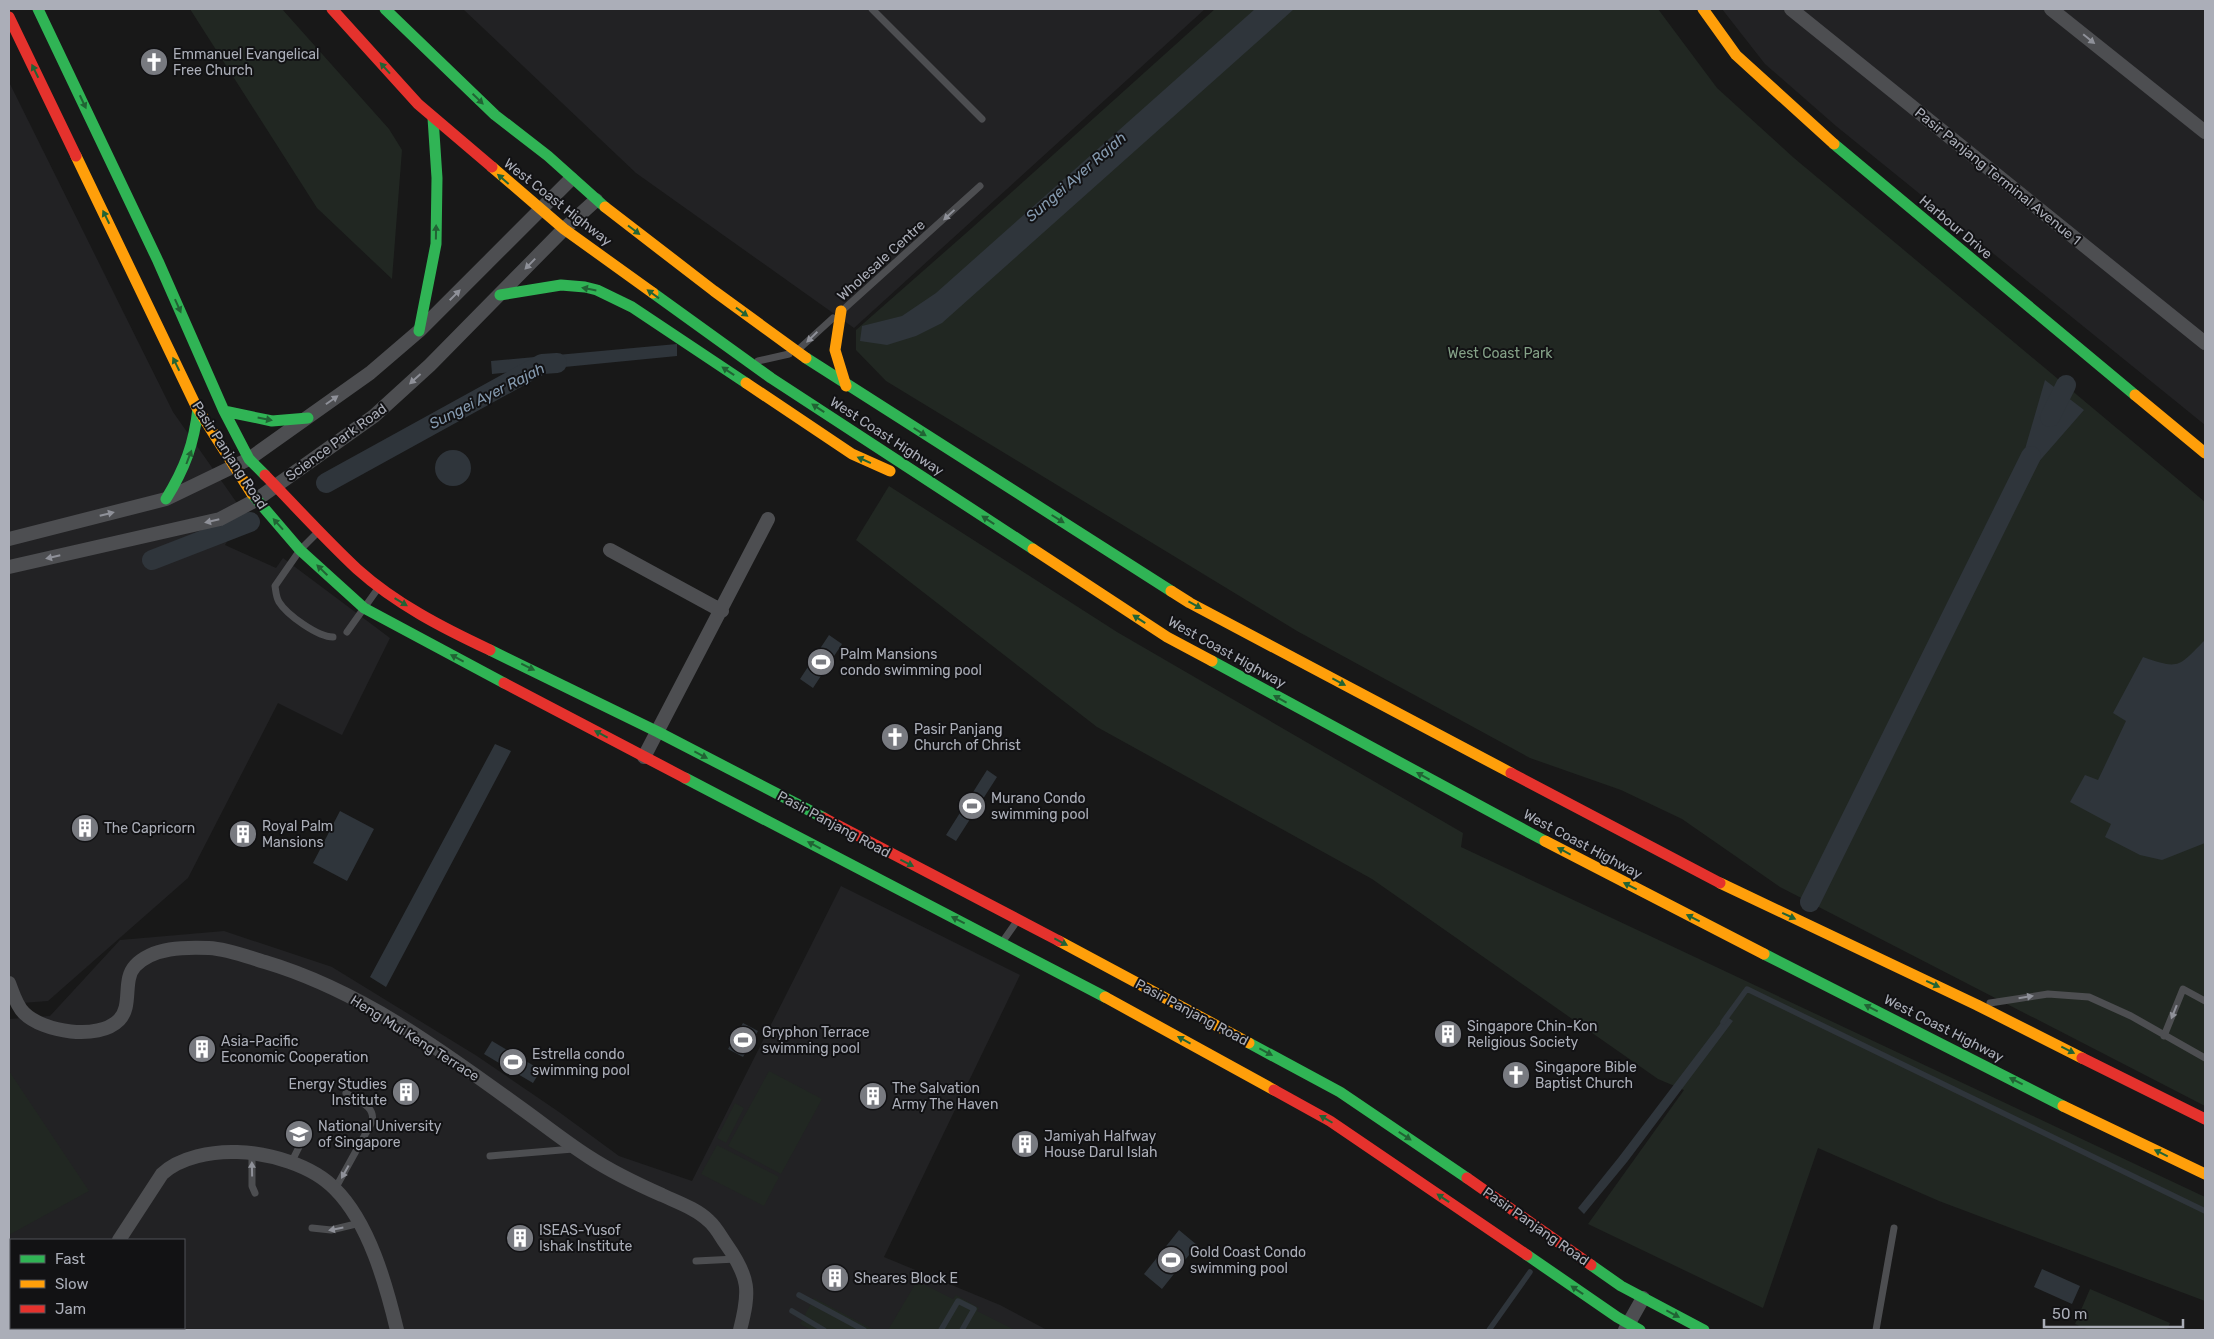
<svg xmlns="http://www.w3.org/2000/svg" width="2214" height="1339" viewBox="0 0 2214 1339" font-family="Rubik,sans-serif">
<rect width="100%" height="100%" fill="#181818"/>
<!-- built -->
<path fill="#222224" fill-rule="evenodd" d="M463 9H1205L854 328 636 173Z
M1722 9H2205V425L1836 126 1765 64Z
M9 82 173 412 244 513 225 545 276 568 283 558 390 638 342 735 278 703 188 878 48 1001 9 1004Z
M841 886 1020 975 884 1257 1000 1305 1047 1330H9V1019L50 1016 120 940 224 931 332 967 477 1056 559 1112 619 1156 692 1181ZM11 1240H184V1328H11Z"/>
<!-- green -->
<path fill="#212722" d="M190 9H282L389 129 402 150 392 279 317 208Z
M1215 9H1658L1717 88 1794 158 2205 502V1106L1780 887 1682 819 1621 790 1530 758 1297 631 886 381 856 350V330L973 227Z
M889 486 1117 632 1463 833 1461 847 2205 1197V1301L1939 1201 1818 1148 1763 1308 1588 1224 1684 1090 1658 1079 1372 879 1097 727 856 540Z
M9 1071 89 1191 9 1235Z
M769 1071 822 1099 781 1174 728 1146Z
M735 1103 744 1108 726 1143 717 1138Z
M717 1145 779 1177 764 1206 701 1174Z
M917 1281 953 1299 956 1295 979 1308 977 1311 1015 1330H888Z
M2090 1289 2170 1323 2167 1330H2089L2075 1324Z
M814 1298 874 1330H811L800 1324Z"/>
<!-- water -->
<path fill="#2f353b" d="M1255 9H1294L942 323 916 336 887 345 860 341 862 326 902 316 936 293Z
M677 344V356L492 374 491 361Z
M2045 380 2084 410 2022 481 2013 475 2023 456Z
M435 468a18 18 0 1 1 36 0a18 18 0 1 1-36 0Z
M829 635 842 644 813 688 800 679Z
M2205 640V843L2162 860 2140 855 2105 837 2111 824 2070 802 2085 775 2098 780 2126 721 2113 713 2143 657C2180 670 2178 667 2205 640Z
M495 744 511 751 386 987 370 977Z
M987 770 997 777 956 841 946 835Z
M1865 775 1878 782 1855 824 1843 816Z
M340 811 374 829 347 881 313 863Z
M1726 1016 1733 1021 1627 1162 1584 1214 1578 1208 1619 1157Z
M743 1023 758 1031 743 1057 728 1049Z
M492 1041 541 1070 533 1083 484 1054Z
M1179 1230 1197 1245 1162 1289 1144 1274Z
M2042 1269 2080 1286 2072 1304 2034 1287Z"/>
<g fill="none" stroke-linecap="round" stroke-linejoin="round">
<!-- stream -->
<path stroke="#2f353b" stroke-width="5.5" d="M1723 1022 1747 989 2205 1211
M799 1295 864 1330
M792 1311 824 1330
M941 1330 958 1301 974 1309 962 1330
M1489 1330 1530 1272"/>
<!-- canal -->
<path stroke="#2f353b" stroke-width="20" d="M2050 417 2066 385
M326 483 542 364 557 363
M152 560 250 522
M1810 902 2031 456"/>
<!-- lane -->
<path stroke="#4d4e51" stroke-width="7" d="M872 9 982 119
M845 308 980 186
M800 348 833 318
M758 361 789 354
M318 532 300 550 275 586C276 592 276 597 279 602 287 615 318 637 333 637
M347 632 379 587
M1003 941 1017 921
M1990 1003 2048 994 2089 997 2131 1016 2205 1058
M2164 1036 2183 989 2205 1001
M252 1153V1186L255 1193
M490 1156 573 1149
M291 1163 306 1133
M335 1189 372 1122C376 1106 358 1101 346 1093
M312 1228 331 1230 360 1223
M696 1261 736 1259
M1876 1330 1894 1228"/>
<!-- street -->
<path stroke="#4d4e51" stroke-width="14" d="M1791 9 2205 343
M2051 9 2205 132
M9 539 166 499 249 459 370 373 419 331 571 179
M610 550 722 611
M9 567 220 519 256 500 374 416 430 365 564 229 596 200
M644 757 768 519
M9 983C13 993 16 1005 24 1013 43 1032 98 1041 119 1020 133 1006 122 980 135 966 153 947 185 947 209 948 228 949 248 957 265 962 359 990 440 1049 518 1106 542 1123 564 1141 589 1157 612 1172 637 1184 662 1195 677 1202 697 1209 709 1221 716 1227 721 1237 726 1244 750 1278 750 1291 740 1330
M119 1240 162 1174C180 1157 213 1151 237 1152 269 1153 312 1165 335 1189 369 1223 386 1284 397 1330
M1625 1330 1643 1298"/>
<!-- fast -->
<path stroke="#30b455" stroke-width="11" d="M38 9 158 261 224 411 249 459 265 475
M385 9 495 115 548 156 605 207
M1834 144 2135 395
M653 293 771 378 1033 549
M500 295 561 285 585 287 597 290 632 307 746 383
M419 331 436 244 437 178 433 118
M806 358 1171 591
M224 411 272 421 308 418
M252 494 300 550 364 608 504 683
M166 499C185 468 194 444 198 408
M490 650 658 732 824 818
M1212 661 1545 841
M685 778 1105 997
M1764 954 2063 1106
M1249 1043 1340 1092 1467 1178
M1527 1255 1617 1317 1640 1330
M1591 1265 1621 1286 1704 1330"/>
<!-- slow -->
<path stroke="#ff9f0a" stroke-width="11" d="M1703 9 1736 55 1834 144
M76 156 196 406 252 494
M492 167 564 229 653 293
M605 207 714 291 806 358
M841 311 835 350 846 386
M746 383 852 454 890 471
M2135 395 2205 453
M1033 549 1167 637 1212 661
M1171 591 1190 603 1511 773
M1545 841 1764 954
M1720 883 1977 1005 2082 1058
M1059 941 1249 1043
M1105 997 1274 1090
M2063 1106 2205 1174"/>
<!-- jam -->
<path stroke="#e5322d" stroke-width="11" d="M332 9 418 104 492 167
M9 17 76 156
M265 475C295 506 325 539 357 569 396 604 443 628 490 650
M504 683 685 778
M1511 773 1720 883
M824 818 1059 941
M2082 1058 2205 1119
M1274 1090 1330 1121 1527 1255
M1467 1178 1591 1265"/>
</g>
<!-- one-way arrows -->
<defs><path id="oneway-solid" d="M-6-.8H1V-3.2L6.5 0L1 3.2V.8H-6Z" transform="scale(1.25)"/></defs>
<g fill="#8f9199">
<use href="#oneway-solid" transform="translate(2089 39) rotate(39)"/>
<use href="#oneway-solid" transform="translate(949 215) rotate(137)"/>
<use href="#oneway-solid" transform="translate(530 264) rotate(134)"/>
<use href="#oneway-solid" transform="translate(455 295) rotate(-45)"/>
<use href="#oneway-solid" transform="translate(812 337) rotate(136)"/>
<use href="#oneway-solid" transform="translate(415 379) rotate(138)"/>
<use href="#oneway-solid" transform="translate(332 400) rotate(-35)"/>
<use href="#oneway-solid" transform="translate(107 514) rotate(-14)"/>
<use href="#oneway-solid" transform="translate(212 521) rotate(167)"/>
<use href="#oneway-solid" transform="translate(53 557) rotate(167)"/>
<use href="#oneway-solid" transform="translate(2026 997) rotate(-9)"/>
<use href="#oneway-solid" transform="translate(2174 1012) rotate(112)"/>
<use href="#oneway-solid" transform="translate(252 1169) rotate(-91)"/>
<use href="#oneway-solid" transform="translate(345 1172) rotate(119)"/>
<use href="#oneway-solid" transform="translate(336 1229) rotate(169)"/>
</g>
<g fill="#216334">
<use href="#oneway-solid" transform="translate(385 68) rotate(-132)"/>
<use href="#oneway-solid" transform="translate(35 71) rotate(-116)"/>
<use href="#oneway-solid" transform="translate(478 99) rotate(44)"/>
<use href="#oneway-solid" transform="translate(83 102) rotate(65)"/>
<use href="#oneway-solid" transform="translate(503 179) rotate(-139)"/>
<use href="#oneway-solid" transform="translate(106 217) rotate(-116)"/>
<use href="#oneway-solid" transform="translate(634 230) rotate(37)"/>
<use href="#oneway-solid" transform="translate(436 232) rotate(-89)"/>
<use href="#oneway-solid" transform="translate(589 289) rotate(-169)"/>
<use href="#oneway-solid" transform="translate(653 294) rotate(-144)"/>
<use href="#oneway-solid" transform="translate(178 306) rotate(66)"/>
<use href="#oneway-solid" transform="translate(742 312) rotate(36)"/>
<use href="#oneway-solid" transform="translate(176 364) rotate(-116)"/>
<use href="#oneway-solid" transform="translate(728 371) rotate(-146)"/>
<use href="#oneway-solid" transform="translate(818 408) rotate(-147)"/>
<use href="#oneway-solid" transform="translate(265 419) rotate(11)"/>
<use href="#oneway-solid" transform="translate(920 432) rotate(32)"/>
<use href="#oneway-solid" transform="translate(189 457) rotate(-69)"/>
<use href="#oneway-solid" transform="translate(864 460) rotate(-156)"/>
<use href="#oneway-solid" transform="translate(1058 519) rotate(32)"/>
<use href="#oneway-solid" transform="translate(988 520) rotate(-147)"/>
<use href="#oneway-solid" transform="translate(278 524) rotate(-132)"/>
<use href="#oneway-solid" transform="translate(322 570) rotate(-136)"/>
<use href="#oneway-solid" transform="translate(401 602) rotate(31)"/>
<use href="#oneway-solid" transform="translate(1195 605) rotate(29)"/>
<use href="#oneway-solid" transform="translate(1139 619) rotate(-147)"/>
<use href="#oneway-solid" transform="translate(457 658) rotate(-152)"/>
<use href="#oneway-solid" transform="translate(528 667) rotate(26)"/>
<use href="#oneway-solid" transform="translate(1339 682) rotate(28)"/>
<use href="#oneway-solid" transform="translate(1280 699) rotate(-151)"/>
<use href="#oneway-solid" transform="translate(601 734) rotate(-152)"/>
<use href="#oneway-solid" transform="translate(701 755) rotate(28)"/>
<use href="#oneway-solid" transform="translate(1423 776) rotate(-151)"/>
<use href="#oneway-solid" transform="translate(814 845) rotate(-152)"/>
<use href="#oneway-solid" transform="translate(1564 851) rotate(-152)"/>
<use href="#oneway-solid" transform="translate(907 863) rotate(27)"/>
<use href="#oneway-solid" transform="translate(1630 886) rotate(-153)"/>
<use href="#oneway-solid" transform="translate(1789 916) rotate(25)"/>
<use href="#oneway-solid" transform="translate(1693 918) rotate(-153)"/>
<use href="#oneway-solid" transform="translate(958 920) rotate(-153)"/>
<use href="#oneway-solid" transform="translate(1061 942) rotate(28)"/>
<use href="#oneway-solid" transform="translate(1933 984) rotate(25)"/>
<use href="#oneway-solid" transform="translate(1871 1008) rotate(-153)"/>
<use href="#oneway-solid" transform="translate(1184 1040) rotate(-151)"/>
<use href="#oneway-solid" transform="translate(2068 1050) rotate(27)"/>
<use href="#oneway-solid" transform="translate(1266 1052) rotate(28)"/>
<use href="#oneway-solid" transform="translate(2016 1081) rotate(-153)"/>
<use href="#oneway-solid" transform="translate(1326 1119) rotate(-150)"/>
<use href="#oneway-solid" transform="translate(1405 1136) rotate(33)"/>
<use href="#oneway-solid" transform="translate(2161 1153) rotate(-154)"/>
<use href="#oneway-solid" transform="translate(1443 1198) rotate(-146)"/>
<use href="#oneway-solid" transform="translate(1577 1290) rotate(-146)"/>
<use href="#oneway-solid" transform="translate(1673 1314) rotate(28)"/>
</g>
<!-- icons -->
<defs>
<symbol id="church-disc" viewBox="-11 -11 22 22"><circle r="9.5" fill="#787a80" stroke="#121214"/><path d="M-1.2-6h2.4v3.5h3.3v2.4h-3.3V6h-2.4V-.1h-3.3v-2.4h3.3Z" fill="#fff"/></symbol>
<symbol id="stadium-disc" viewBox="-11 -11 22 22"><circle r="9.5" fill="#787a80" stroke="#121214"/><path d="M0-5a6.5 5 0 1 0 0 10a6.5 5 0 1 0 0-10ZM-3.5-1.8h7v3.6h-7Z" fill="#fff"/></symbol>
<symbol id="building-disc" viewBox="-11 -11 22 22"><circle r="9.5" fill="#787a80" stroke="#121214"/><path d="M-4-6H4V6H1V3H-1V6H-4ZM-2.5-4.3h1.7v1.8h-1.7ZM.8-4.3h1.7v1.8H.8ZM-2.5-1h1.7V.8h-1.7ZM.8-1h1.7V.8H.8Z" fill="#fff"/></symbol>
<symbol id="university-disc" viewBox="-11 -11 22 22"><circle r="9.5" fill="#787a80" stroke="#121214"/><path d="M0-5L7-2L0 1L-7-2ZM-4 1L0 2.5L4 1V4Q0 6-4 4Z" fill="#fff"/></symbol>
</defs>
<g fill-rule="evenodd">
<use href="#church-disc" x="138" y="46" width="32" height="32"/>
<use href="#stadium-disc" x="805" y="646" width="32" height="32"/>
<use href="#church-disc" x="879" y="721" width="32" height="32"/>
<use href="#stadium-disc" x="956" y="790" width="32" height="32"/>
<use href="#building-disc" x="69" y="812" width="32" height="32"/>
<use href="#building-disc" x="227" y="818" width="32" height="32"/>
<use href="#building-disc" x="1432" y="1018" width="32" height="32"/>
<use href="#stadium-disc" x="727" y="1024" width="32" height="32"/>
<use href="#building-disc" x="186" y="1033" width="32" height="32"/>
<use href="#stadium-disc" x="497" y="1046" width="32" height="32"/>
<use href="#church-disc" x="1500" y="1059" width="32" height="32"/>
<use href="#building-disc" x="390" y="1076" width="32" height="32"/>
<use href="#building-disc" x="857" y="1080" width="32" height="32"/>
<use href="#university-disc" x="283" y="1118" width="32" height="32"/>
<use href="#building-disc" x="1009" y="1128" width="32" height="32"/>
<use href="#building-disc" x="504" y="1222" width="32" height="32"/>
<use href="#stadium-disc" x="1155" y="1244" width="32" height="32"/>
<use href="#building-disc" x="819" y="1262" width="32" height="32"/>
</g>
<g text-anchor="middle" stroke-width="4" stroke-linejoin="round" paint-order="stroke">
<!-- poi labels -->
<g font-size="14" fill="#abaeb8" stroke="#121214" text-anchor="start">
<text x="173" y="59">Emmanuel Evangelical<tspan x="173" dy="16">Free Church</tspan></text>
<text x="840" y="659">Palm Mansions<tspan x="840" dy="16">condo swimming pool</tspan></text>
<text x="914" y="734">Pasir Panjang<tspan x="914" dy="16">Church of Christ</tspan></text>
<text x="991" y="803">Murano Condo<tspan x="991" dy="16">swimming pool</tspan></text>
<text x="262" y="831">Royal Palm<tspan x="262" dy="16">Mansions</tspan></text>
<text x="104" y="833">The Capricorn</text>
<text x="1467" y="1031">Singapore Chin-Kon<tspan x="1467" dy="16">Religious Society</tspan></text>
<text x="762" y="1037">Gryphon Terrace<tspan x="762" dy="16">swimming pool</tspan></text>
<text x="221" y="1046">Asia-Pacific<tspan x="221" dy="16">Economic Cooperation</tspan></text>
<text x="532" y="1059">Estrella condo<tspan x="532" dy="16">swimming pool</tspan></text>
<text x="1535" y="1072">Singapore Bible<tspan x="1535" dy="16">Baptist Church</tspan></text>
<text x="387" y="1089" text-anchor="end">Energy Studies<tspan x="387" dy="16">Institute</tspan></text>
<text x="892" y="1093">The Salvation<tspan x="892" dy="16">Army The Haven</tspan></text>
<text x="318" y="1131">National University<tspan x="318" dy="16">of Singapore</tspan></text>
<text x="1044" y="1141">Jamiyah Halfway<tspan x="1044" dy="16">House Darul Islah</tspan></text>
<text x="539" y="1235">ISEAS-Yusof<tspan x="539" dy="16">Ishak Institute</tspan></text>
<text x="1190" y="1257">Gold Coast Condo<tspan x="1190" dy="16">swimming pool</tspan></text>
<text x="854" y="1283">Sheares Block E</text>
</g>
<!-- street labels -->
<g font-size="14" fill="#abaeb8" stroke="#121214">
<text transform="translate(1998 176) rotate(39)" y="5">Pasir Panjang Terminal Avenue 1</text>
<text transform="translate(558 202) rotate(38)" y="5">West Coast Highway</text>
<text transform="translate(1956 227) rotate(40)" y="5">Harbour Drive</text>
<text transform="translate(881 260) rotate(-42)" y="5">Wholesale Centre</text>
<text transform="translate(887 436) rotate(33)" y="5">West Coast Highway</text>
<text transform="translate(336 442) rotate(-36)" y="5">Science Park Road</text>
<text transform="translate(230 455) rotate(57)" y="5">Pasir Panjang Road</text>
<text transform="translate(1227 652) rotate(29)" y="5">West Coast Highway</text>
<text transform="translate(834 824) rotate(28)" y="5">Pasir Panjang Road</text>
<text transform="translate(1583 844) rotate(28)" y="5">West Coast Highway</text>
<text transform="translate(1192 1012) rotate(28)" y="5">Pasir Panjang Road</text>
<text transform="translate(1944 1028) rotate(27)" y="5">West Coast Highway</text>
<text transform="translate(415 1038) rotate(32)" y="5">Heng Mui Keng Terrace</text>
<text transform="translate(1536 1226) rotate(35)" y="5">Pasir Panjang Road</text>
</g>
<!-- park labels -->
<g font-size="14" fill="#84a187" stroke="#121214">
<text x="1500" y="358">West Coast Park</text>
</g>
<!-- water labels -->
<g font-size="15" font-style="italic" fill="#859aaf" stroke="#121214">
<text transform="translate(1076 177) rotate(-41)" y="5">Sungei Ayer Rajah</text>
<text transform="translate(487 396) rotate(-27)" y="5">Sungei Ayer Rajah</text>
</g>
</g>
<!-- border -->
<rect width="2214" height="1339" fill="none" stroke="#abaeb8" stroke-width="20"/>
<!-- legend -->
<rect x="10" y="1239" width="175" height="90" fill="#121214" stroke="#4f5056"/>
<rect x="20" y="1255" width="25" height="8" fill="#30b455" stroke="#4f5056"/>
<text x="55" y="1264" font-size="15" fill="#abaeb8">Fast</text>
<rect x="20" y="1280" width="25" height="8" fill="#ff9f0a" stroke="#4f5056"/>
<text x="55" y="1289" font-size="15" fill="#abaeb8">Slow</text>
<rect x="20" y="1305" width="25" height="8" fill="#e5322d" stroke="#4f5056"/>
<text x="55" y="1314" font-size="15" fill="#abaeb8">Jam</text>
<!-- scale -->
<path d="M2044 1319v8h139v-8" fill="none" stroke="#abaeb8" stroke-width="2.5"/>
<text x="2052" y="1319" font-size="15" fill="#abaeb8" stroke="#121214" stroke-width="4" paint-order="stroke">50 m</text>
</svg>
